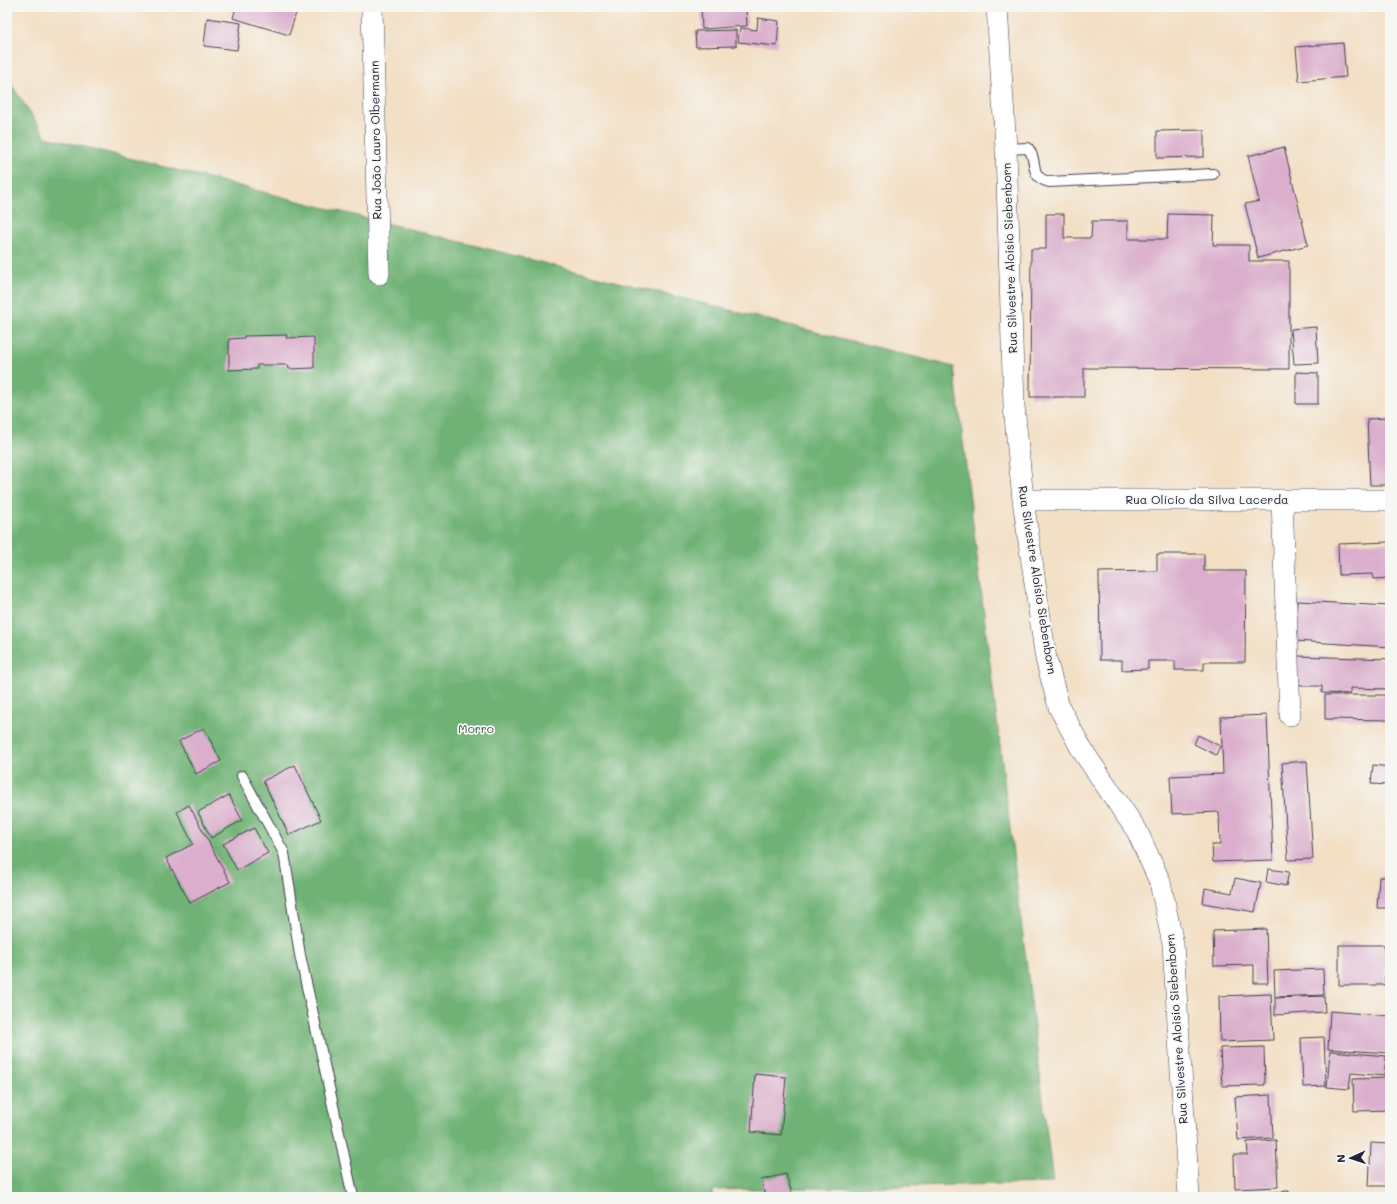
<svg xmlns="http://www.w3.org/2000/svg" width="1397" height="1204" viewBox="0 0 1397 1204" font-family="Mali,sans-serif">
<rect width="100%" height="100%" fill="#f6f6f2"/>
<filter id="ink" filterUnits="userSpaceOnUse"><feTurbulence type="fractalNoise" baseFrequency=".025" numOctaves="2"/><feDisplacementMap in="SourceGraphic" scale="8" xChannelSelector="R" yChannelSelector="G"/><feConvolveMatrix kernelMatrix="1 2 1 2 8 2 1 2 1" color-interpolation-filters="sRGB"/></filter>
<filter id="wash" filterUnits="userSpaceOnUse"><feTurbulence type="fractalNoise" baseFrequency=".012" numOctaves="4" result="noise"/><feDisplacementMap in="SourceGraphic" scale="16" xChannelSelector="R" yChannelSelector="G"/><feGaussianBlur stdDeviation="0.9" result="paint"/><feColorMatrix in="noise" values="0 0 0 0 0 0 0 0 0 0 0 0 0 0 0 0 0 1.4 0 .05"/><feComposite in="paint" operator="in"/></filter>
<g filter="url(#wash)">
<rect width="100%" height="100%" fill="#f3dfc4"/>
<!-- forest -->
<path fill="#70b275" stroke="#496a58" d="M7 78 46 137 954 367 1053 1183 713 1190V1197H7Z"/>
<g id="blocks">
<!-- building -->
<path fill="#daaecc" d="M236 7H298L289 35 233 18Z
M701 7H746L747 26 702 29Z
M207 18 241 23 237 50 204 46Z
M758 18 779 21 777 46 738 42 740 28 757 30Z
M736 30V46L696 47 695 31Z
M1343 43 1346 77 1299 81 1296 47Z
M1204 130V157L1157 158V131Z
M1284 147 1308 245 1258 258 1245 204 1259 201 1248 156Z
M1046 214H1064V238H1091L1092 221H1128V239H1167L1168 214 1214 215 1213 245H1249V261H1289V369L1084 368V397H1030L1031 249H1046Z
M1316 327 1318 363 1294 364 1291 329Z
M287 335 286 338 314 337V368L289 369 288 365H257V369L229 370V339L244 338V336Z
M1296 372 1318 373V404H1296Z
M1390 418V485H1370L1367 419Z
M1390 542V578L1374 579 1373 574 1339 575 1338 544Z
M1157 554H1204V571H1246L1245 662H1204V670H1175V661H1148V669L1122 670V660H1100L1099 572 1157 571Z
M1297 601 1390 606V647L1295 641Z
M1297 656 1390 659V689L1350 688V694L1322 693V686H1296Z
M1325 695H1390V720L1325 719Z
M1267 715 1273 860 1213 862 1212 845H1220L1219 812 1172 814 1170 776 1223 774 1221 717Z
M204 728 221 761 196 774 179 741Z
M1198 735 1220 746 1216 755 1194 744Z
M1307 761 1313 859 1288 860 1282 763Z
M295 765 321 820 289 835 263 781Z
M1373 765 1390 767 1389 785 1371 784Z
M229 795 242 820 211 838 198 812Z
M189 805 230 882 190 903 166 858 193 844 177 812Z
M254 828 268 853 237 870 223 844Z
M1268 869 1289 872 1286 886 1266 882Z
M1379 877H1390V908H1377Z
M1235 878 1261 883 1255 912 1203 903 1205 888 1232 893Z
M1266 929 1268 983H1254V965L1214 966 1213 931Z
M1339 945H1384L1385 985H1339Z
M1323 969 1324 995 1275 997 1274 971Z
M1271 994 1273 1040 1220 1042 1219 996Z
M1324 996 1325 1012 1275 1015V998Z
M1330 1011 1390 1016 1389 1053 1328 1049Z
M1324 1037 1326 1086 1303 1087 1301 1038Z
M1264 1047 1265 1085 1222 1086 1220 1048Z
M1330 1051 1386 1056 1384 1076 1351 1073 1349 1089 1327 1087Z
M755 1074 786 1077 781 1135 751 1132Z
M1390 1078V1110L1354 1111 1353 1079Z
M1271 1095 1273 1138 1238 1140 1235 1097Z
M1276 1140 1278 1187 1235 1189 1234 1155H1248L1247 1142Z
M1371 1143 1390 1144V1186H1369Z
M786 1174 793 1197H766L761 1180Z
M1289 1191V1197H1241V1194Z"/>
</g>
</g>
<g filter="url(#ink)">
<use href="#blocks" fill-opacity="0" stroke="#413e50" stroke-width="1"/>
<g fill="none" stroke-linecap="round" stroke-linejoin="round">
<defs>
<path id="lane" d="M1006 149 1028 148C1039 162 1028 177 1049 182L1213 174
M242 776 284 853 300 955 353 1197"/>
<path id="street" d="M372 7 379 274
M997 7 1006 149 1014 406 1023 500 1046 659 1059 707 1082 750 1137 831 1160 882 1173 944 1189 1197
M1023 500H1390
M1282 500 1290 715"/>
</defs>
<!-- lane casing -->
<use href="#lane" stroke="#413e50" stroke-width="12"/>
<!-- street casing -->
<use href="#street" stroke="#413e50" stroke-width="22"/>
<!-- lane -->
<use href="#lane" stroke="#fff" stroke-width="10"/>
<!-- street -->
<use href="#street" stroke="#fff" stroke-width="21"/>
</g>
</g>
<g text-anchor="middle" stroke-width="3.5" stroke-linejoin="round" paint-order="stroke">
<!-- street labels -->
<g font-size="12" fill="#22223b" stroke="#f6f6f2">
<text transform="translate(376 140) rotate(-91)" y="4">Rua João Lauro Olbermann</text>
<text transform="translate(1010 258) rotate(-92)" y="4">Rua Silvestre Aloisio Siebenborn</text>
<text x="1207" y="504">Rua Olício da Silva Lacerda</text>
<text transform="translate(1037 580) rotate(81)" y="4">Rua Silvestre Aloisio Siebenborn</text>
<text transform="translate(1177 1029) rotate(-94)" y="4">Rua Silvestre Aloisio Siebenborn</text>
</g>
<!-- park labels -->
<g font-size="12" fill="#425652" stroke="#f6f6f2">
<text x="476" y="733">Morro</text>
</g>
</g>
<!-- margin -->
<rect width="1397" height="1204" fill="none" stroke="#f6f6f2" stroke-width="24"/>
<!-- north arrow -->
<g transform="translate(1351 1158) rotate(267)" stroke="#f6f6f2" stroke-width="3" paint-order="stroke">
<path d="M0-3L7 15L0 10L-7 15Z" fill="#22223b"/>
<text y="-6" font-size="11" font-weight="bold" text-anchor="middle" fill="#22223b">N</text>
</g>
</svg>
